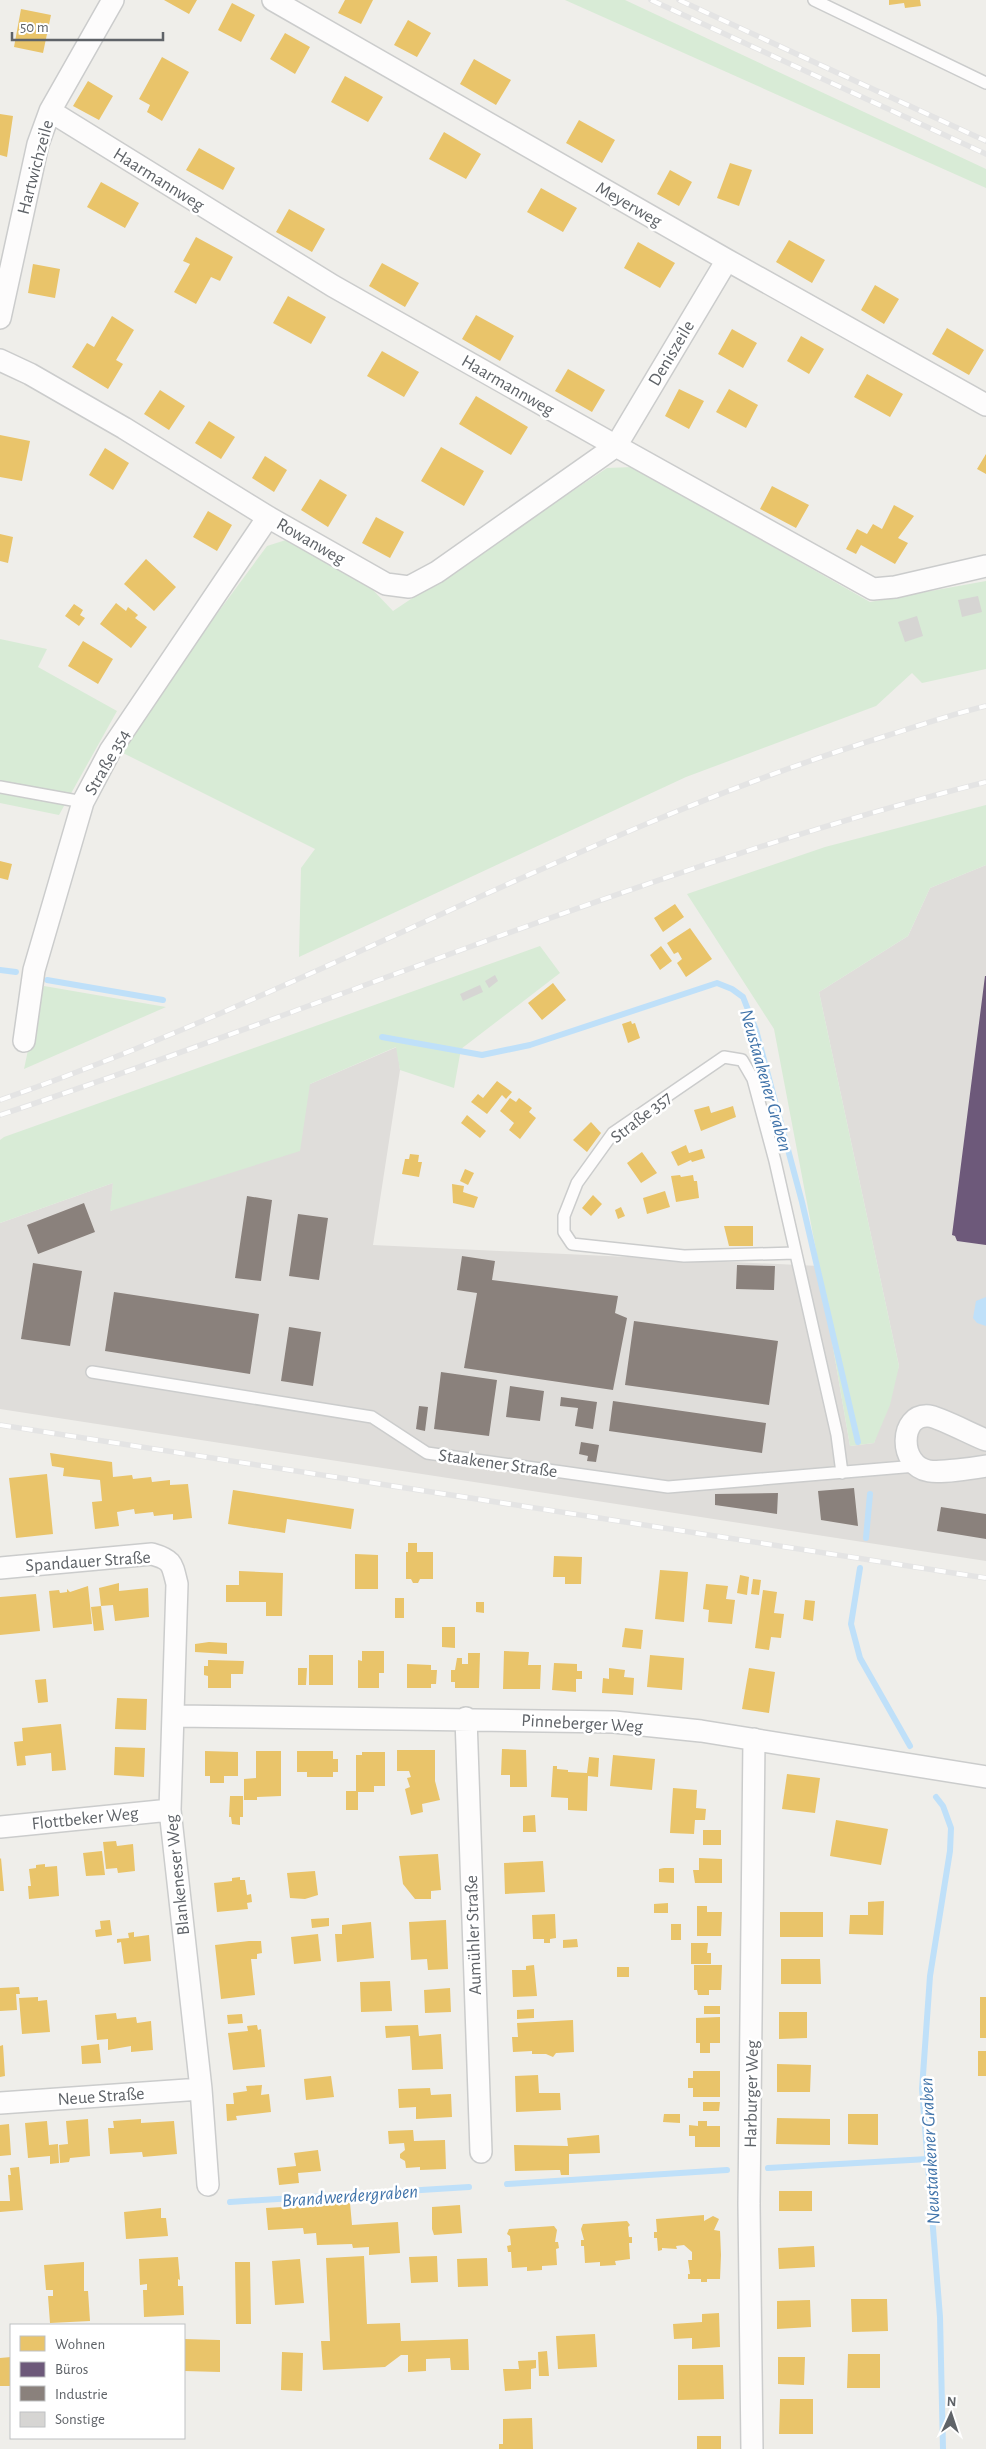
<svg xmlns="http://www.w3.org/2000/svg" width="986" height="2449" viewBox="0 0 986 2449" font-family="'Alegreya Sans',sans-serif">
<rect width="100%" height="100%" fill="#efeeea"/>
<!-- industrial -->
<path fill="#dfddda" d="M986 865V1561L0 1409V1223L113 1183 111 1211 310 1084 397 1047 400 1070 373 1245 819 1266 850 1446 874 1443 899 1366 819 992 908 936 930 888Z"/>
<!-- green -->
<path fill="#d8ebd6" d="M565 0H625L986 169V188Z
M633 467 870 602 986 581V669L922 683 912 673 876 706 686 777 299 957 301 868 315 849 121 752 179 665 267 546 289 539 372 589 393 611 607 468Z
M0 639 47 649 38 667 117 711 59 815 0 803Z
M986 805V865L930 888 908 936 819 992 899 1366 890 1405 874 1443 850 1446 819 1266 774 1029 687 894 825 847Z
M540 946 560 973 461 1049 454 1088 400 1070 396 1047 310 1084 300 1151 110 1211 113 1183 0 1223V1140L4 1137Z
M44 986 166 1007 24 1069 35 1017H33Z"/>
<!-- water -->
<path fill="#bfe0f9" d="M986 1297V1326L977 1323 973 1318 976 1301Z"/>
<!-- homes -->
<path fill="#e9c46a" d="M164 0H197L189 14Z
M345 0H373L361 24 338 13Z
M889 0H920L921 6 905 8 904 3 889 5Z
M232 3 255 15 241 42 218 30Z
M21 9 51 15 43 53 14 47Z
M408 20 431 33 417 57 394 45Z
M285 33 310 47 295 74 270 59Z
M162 57 189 72 162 121 147 112 150 105 139 99Z
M474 59 511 80 496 105 460 84Z
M345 76 383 97 368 122 331 102Z
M88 81 113 96 99 120 73 106Z
M0 114 13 116 7 157 0 155Z
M579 120 615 140 602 163 566 143Z
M444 132 481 154 466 179 429 159Z
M199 148 235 168 223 190 186 170Z
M730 163 752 170 739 206 717 198Z
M670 170 692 182 679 206 657 194Z
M101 182 139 203 125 228 87 207Z
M541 188 577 208 563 232 527 212Z
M289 209 325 229 312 252 276 232Z
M196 237 233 257 220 281 211 277 196 304 174 292 190 264 183 261Z
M789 240 825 260 812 283 776 262Z
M638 242 675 263 660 288 624 268Z
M382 263 419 283 405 307 369 286Z
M33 264 60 269 55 298 28 293Z
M875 285 899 299 884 324 861 310Z
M288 296 326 317 311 344 273 323Z
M476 315 514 336 500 361 462 339Z
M112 316 134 330 116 360 123 364 108 389 72 367 87 343 94 347Z
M947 328 984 350 969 375 932 354Z
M732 329 757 343 743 368 718 354Z
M801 336 824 349 809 374 787 361Z
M382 351 419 372 404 397 367 376Z
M568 369 605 390 592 412 555 391Z
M867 374 903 394 890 417 854 397Z
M679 389 704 401 689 429 665 416Z
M729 389 758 405 746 428 716 412Z
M160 390 185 406 169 430 144 414Z
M476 396 528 427 511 455 459 424Z
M209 421 235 437 221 459 195 443Z
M0 435 30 441 22 481 0 477Z
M441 447 484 471 464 506 421 481Z
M105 448 129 463 113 490 89 475Z
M986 454V474L977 469Z
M265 456 287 470 274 492 252 478Z
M320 479 347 495 328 527 301 510Z
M772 486 809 505 796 528 760 509Z
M894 505 914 516 898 538 908 543 895 564 861 545 856 554 846 549 857 529 867 534 873 524 882 529Z
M208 511 232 525 217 551 193 537Z
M376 517 404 532 390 558 362 543Z
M0 534 13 537 8 563 0 561Z
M146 559 176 587 154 611 124 584Z
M116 603 126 611 128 607 138 615 135 618 147 627 131 648 100 624Z
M74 604 83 610 80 615 85 618 79 626 65 616Z
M83 641 113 659 98 684 68 666Z
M0 861 12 864 8 880 0 878Z
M675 904 684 917 663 932 654 918Z
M690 928 712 959 686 977 677 963 682 959 678 952 674 954 667 943Z
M661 946 672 961 660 970 650 955Z
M553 983 566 1000 542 1020 528 1003Z
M631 1021 632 1024 635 1023 640 1038 628 1043 622 1024Z
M497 1081 512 1092 506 1099 502 1095 487 1114 471 1102 478 1094 483 1098Z
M510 1098 516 1102 519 1098 532 1108 529 1112 536 1118 520 1139 509 1130 514 1123 500 1111Z
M709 1106 711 1113 733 1106 736 1117 701 1131 694 1110Z
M467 1115 486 1131 480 1138 461 1123Z
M591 1122 601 1133 587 1152 573 1140Z
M686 1145 689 1153 702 1149 705 1158 692 1162 691 1160 678 1166 671 1152Z
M642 1152 657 1173 641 1183 627 1163Z
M410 1154 419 1155 418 1162H422L419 1177 402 1174 405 1159H409Z
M465 1169 474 1173 468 1185 460 1181Z
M680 1175 681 1177 693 1175 694 1181H697L699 1198 676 1202 671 1176Z
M452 1184 464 1186 463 1192 478 1197 474 1208 453 1203Z
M665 1191 670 1207 647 1214 643 1198Z
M593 1195 602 1204 591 1216 582 1208Z
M621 1207 625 1216 618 1219 615 1210Z
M724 1226H753V1246H729Z
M50 1453 112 1462 113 1477 132 1475 133 1479 151 1477 152 1482 170 1480V1485L188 1484 192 1518 173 1520V1514L154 1516 153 1512 135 1514 134 1509 117 1512 119 1526 95 1529 92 1502 102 1501 100 1480 63 1476 64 1468 52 1466Z
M47 1474 53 1534 16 1538 9 1478Z
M233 1490 354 1509 351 1529 287 1519 285 1533 228 1524Z
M408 1543H417V1552H433V1579H420L418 1583H413L411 1579H406V1552H408Z
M355 1554 378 1555V1589H355Z
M554 1556 582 1557 581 1584H565V1577H553Z
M660 1570 688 1572 684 1622 655 1619Z
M239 1571 283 1573 282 1616H266V1602H226V1585H239Z
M740 1575 749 1577 747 1595 737 1593Z
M753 1579 761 1580 759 1595 751 1594Z
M119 1583V1591L148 1588 149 1617 115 1621 113 1605 101 1606 99 1588Z
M706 1584 728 1586 726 1599 735 1600 732 1624 708 1622 709 1610 703 1609Z
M88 1586 92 1624 53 1628 49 1591 59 1590 60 1593 67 1592V1589L70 1592Z
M763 1590 777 1592 774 1613 784 1614 781 1638 771 1637 769 1650 755 1648Z
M36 1594 40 1631 0 1635V1597Z
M395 1598H404V1618H395Z
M805 1600 815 1601 813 1621 803 1619Z
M476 1602H484V1613L476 1612Z
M101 1606 104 1630 94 1631 91 1607Z
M442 1627H455V1648L442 1647Z
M625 1628 643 1630 641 1649 622 1647Z
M209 1642 227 1643V1654L195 1652V1644Z
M362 1651H384V1673H379V1688H358V1660L362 1661Z
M504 1651 529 1652 528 1665H541L540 1689H503Z
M468 1653H480L479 1688H455V1682H451V1670H455L457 1658H462V1664H468Z
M309 1655H333V1685H309Z
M650 1655 684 1658 682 1690 647 1687Z
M208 1660 244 1661 243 1674H231V1688H208V1676L204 1675V1666H208Z
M554 1663 577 1664V1671H582V1679H576V1692L552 1690Z
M407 1664 431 1665V1670H437L436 1684H431V1688H407Z
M298 1668H307L306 1685H298Z
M609 1668 625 1670 624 1677 634 1678 633 1695 602 1693 603 1678 609 1679Z
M749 1668 775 1672 769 1713 742 1709Z
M46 1679 48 1702 38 1703 35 1680Z
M117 1698 147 1699 146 1730 115 1729Z
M61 1724 66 1770 52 1771 51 1753 25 1756 26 1765 17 1766 14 1742 23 1741 22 1728Z
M115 1747 145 1748 144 1777 114 1775Z
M502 1749 526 1750 527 1787H510V1775H501Z
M397 1750H435V1781L440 1800 422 1804 423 1812 411 1815 405 1789 410 1787 407 1778 411 1777 409 1771H397Z
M205 1751 238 1752V1776H224V1783H210V1776H205Z
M256 1751H281V1796L257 1797V1800H244V1779L256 1778Z
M297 1751H333V1759H338V1772H333V1777H307V1772H297Z
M362 1752H385V1786H374V1792H358V1810H346V1791H356V1755H362Z
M613 1755 655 1759 652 1790 610 1786Z
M589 1757 599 1758 598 1777 588 1776 587 1811 568 1810V1798L551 1797 553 1766H557V1769L568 1770V1772L587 1773Z
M787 1774 820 1778 815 1813 782 1809Z
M673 1788 697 1790 696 1808 706 1809 705 1820H695L694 1834 670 1833Z
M230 1796H243V1817H240V1825L232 1824 231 1817H229Z
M535 1815 536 1832H523V1816Z
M836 1820 888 1829 881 1865 830 1856Z
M703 1830H721V1845H703Z
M116 1841 117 1846 133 1844 135 1871 118 1873 117 1868 106 1869 103 1842Z
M102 1851 105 1875 86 1876 83 1853Z
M438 1854 441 1890 431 1891V1899H415L403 1884 399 1856Z
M1 1858 4 1891H0V1859Z
M699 1858 722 1859V1883H695L693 1870H699Z
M543 1861 545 1892 505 1894 504 1863Z
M45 1864V1867L57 1866 59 1896 29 1899 28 1886H31L29 1869 36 1868V1865Z
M664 1868H674V1883L659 1882V1869Z
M315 1871 318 1895 305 1899 290 1898 287 1873Z
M240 1877V1880H245L247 1895 251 1894 252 1902 247 1903 248 1909 217 1912 214 1883 232 1881V1878Z
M884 1901 883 1935 849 1934 850 1915H868V1902Z
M668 1903V1913H654V1904Z
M697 1906H707V1912H722L721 1936H697Z
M780 1912H823V1937H780Z
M555 1914 556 1938 550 1939V1943H544V1939H533L532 1915Z
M329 1918V1926L312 1928 311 1919Z
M110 1920 112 1935 96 1937 95 1930 101 1929 100 1921Z
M446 1920 448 1969 428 1970 427 1959 411 1960 409 1922Z
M371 1922 374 1958 337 1962 335 1934H342V1925Z
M671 1924H681V1940H671Z
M134 1932V1937L149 1935 151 1961 124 1964 121 1942 117 1943V1939L129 1938 128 1933Z
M318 1934 321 1961 294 1964 291 1937Z
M577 1939 578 1947 563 1948V1940Z
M249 1941H261L262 1953 257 1954V1959H251L255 1995 221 1999 215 1945Z
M691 1943H708L707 1953H711V1964H691Z
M781 1959H820L821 1984H781Z
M534 1965 537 1996 513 1997 512 1970H526V1966Z
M694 1965H722L721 1990H709V1995H698L697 1990H694Z
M617 1967H629V1977H617Z
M390 1981 392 2011 361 2012 360 1982Z
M19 1987 20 1994H16L17 2010 0 2011V1988Z
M450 1988 451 2012 425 2013 424 1990Z
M38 1997V2001L47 2000 50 2032 22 2034 19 1998Z
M980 1997H986V2038H980Z
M704 2006H720V2014H704Z
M534 2009V2018L517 2019V2010Z
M779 2012H807V2038L779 2039Z
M116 2013 117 2019 136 2017 137 2023 151 2021 153 2050 131 2052V2046L108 2050V2039L97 2040 95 2015Z
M242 2014 243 2023 228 2024 227 2015Z
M720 2017V2043H710V2053H700V2043H696V2018Z
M573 2020 574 2052 556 2053 553 2057 546 2054H532V2051L513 2052 512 2037H518L517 2023Z
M257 2025 258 2030 261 2029 265 2067 233 2070 228 2033 248 2031 247 2026Z
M418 2025 419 2036 441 2034 443 2069 412 2070 410 2036 386 2038 385 2026Z
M99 2044 101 2063 82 2064 81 2046Z
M3 2045 5 2076 0 2077V2046Z
M978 2051H986V2076H978Z
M777 2064 811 2065 810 2092H777Z
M693 2071H720V2097H693V2088H688V2078H693Z
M538 2075 539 2093H560L561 2110 516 2112 515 2076Z
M331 2076 334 2097 306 2100 304 2079Z
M262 2085 261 2095 269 2094 271 2112 236 2116 237 2120 227 2121 226 2104H234L233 2093 247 2091 246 2086Z
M430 2088 431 2095 451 2094 452 2117 416 2119V2107L399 2108 398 2089Z
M703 2102H720L719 2111H703Z
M664 2114H680V2123L663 2122Z
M848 2114H878V2145L848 2144Z
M777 2118 830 2119V2145L776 2144Z
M88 2119 90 2156 70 2158 69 2162 60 2163 59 2145 68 2144 66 2121Z
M141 2119V2123L174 2121 177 2154 143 2157 142 2152 110 2154 108 2128H114L113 2121Z
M47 2121 49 2145 58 2144 59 2163 50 2164V2156L28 2158 25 2123Z
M698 2121H707V2126H720V2147H695V2136H689V2125L698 2126Z
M9 2124 11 2155 0 2156V2125Z
M413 2130 414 2141 445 2140 446 2169 420 2170V2167L406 2168 405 2161 400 2158V2154L405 2150 404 2143 389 2144 388 2131Z
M599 2135 600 2153 569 2154V2175H561L560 2170H556L515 2171 514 2145 568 2146 567 2138Z
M318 2150 321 2171 298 2173 299 2183 279 2185 277 2168 296 2166 294 2153Z
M19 2167 23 2210 0 2212V2201H10L8 2175H11L10 2168Z
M779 2191H812V2211H779Z
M350 2203 352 2225 398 2222 400 2253 369 2255V2247L353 2248 352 2244 317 2245 316 2233 304 2234 303 2228 268 2230 266 2208Z
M460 2205 462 2233 434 2235 432 2229V2207Z
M161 2208V2218H166L168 2236 126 2239 124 2212Z
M704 2215V2221L713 2216 719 2219 714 2230 720 2231 721 2255 720 2279H707V2282H701V2279H688V2274H690L688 2260H692V2252L684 2245 676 2246 677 2249 662 2248V2250L658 2251 657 2238H654V2232H657L656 2219Z
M627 2221 630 2225 628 2227 629 2237H632V2243H629L630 2259 615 2261 616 2265 600 2266V2262L585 2263 584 2246H581V2240H584L581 2229 583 2224Z
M554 2226 557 2230 555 2242H558L559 2248 556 2249 557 2265 542 2266V2270L527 2271V2267L512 2268 511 2252H508L507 2246 511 2245 510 2236 507 2234 509 2229Z
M814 2246 815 2267 779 2269 778 2248Z
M364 2256 367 2324 400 2323 401 2341 468 2339 469 2370H451L450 2358 426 2359V2371L408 2372V2355H401L385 2367 323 2370 321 2341H330L326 2258Z
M437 2256 438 2282 411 2283 409 2257Z
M178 2257 180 2280 178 2279V2286H183L184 2315 144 2317 143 2290H147V2284L140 2285 139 2259Z
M487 2258 488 2286 458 2287 457 2259Z
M300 2259 304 2303 275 2305 272 2261Z
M84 2262V2291H88L90 2321 50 2323 48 2296H53V2290H46L44 2265Z
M235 2262H250L251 2324H236Z
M851 2299H887L888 2331 852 2332Z
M810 2300 811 2327 777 2329V2301Z
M719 2313 720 2347 692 2349V2338L674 2339 673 2324 702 2322V2314Z
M595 2334 597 2367 558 2369 556 2336Z
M184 2339 220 2340V2372L184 2371Z
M547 2351 549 2376H539L538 2352Z
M282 2352 303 2353 302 2391 281 2390Z
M848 2354H880V2388H847Z
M11 2357V2386H0V2358Z
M778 2357H805L804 2385 778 2384Z
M536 2360V2368L531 2369V2389L505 2391 503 2369H519L518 2361Z
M678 2365H723L724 2399 678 2400Z
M780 2399H813V2434H779Z
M532 2418 533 2449H499V2444H503V2419Z
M697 2436H721V2449H697Z"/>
<!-- offices -->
<path fill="#6d597a" d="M985 976H986V1245L957 1241 955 1236 952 1235Z"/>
<!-- industry -->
<path fill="#8a817c" d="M247 1196 272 1200 261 1281 235 1278Z
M84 1203 95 1232 38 1254 27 1225Z
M298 1214 328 1218 319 1280 289 1276Z
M462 1256 495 1261 492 1280 618 1296 615 1313 627 1318 613 1390 464 1368 477 1293 457 1290Z
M33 1263 82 1271 70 1346 21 1339Z
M737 1265 775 1266 774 1290 736 1289Z
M114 1292 259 1314 250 1374 105 1351Z
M634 1321 778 1341 769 1405 625 1385Z
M289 1327 321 1332 313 1386 281 1381Z
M441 1372 497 1380 489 1436 434 1429Z
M510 1386 544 1391 540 1421 506 1417Z
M561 1397 597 1402 593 1429 575 1426 578 1408 560 1406Z
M613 1401 766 1423 762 1453 609 1431Z
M419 1406 428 1407 425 1431 416 1429Z
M581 1442 599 1445 596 1462 587 1461 588 1456 579 1454Z
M854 1488 858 1526 821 1520 818 1491Z
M778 1493 777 1514 715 1505V1494Z
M941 1507 986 1514V1539L937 1531Z"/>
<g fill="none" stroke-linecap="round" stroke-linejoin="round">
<!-- stream -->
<path stroke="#bfe0f9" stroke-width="6" d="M0 970 16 972
M47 980 163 1000
M382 1037 482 1055 530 1045 717 983 732 989 743 997 756 1030 802 1202 858 1442
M866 1538 870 1494
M860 1568 851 1624 860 1658 910 1746
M936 1797 943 1806 951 1828 950 1851 930 1976 922 2089 940 2317 943 2449
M768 2168 928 2159
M507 2184 727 2170
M230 2202 469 2187"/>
</g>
<!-- building -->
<path fill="#d6d5d3" d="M978 596 982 612 962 617 958 600Z
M917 616 923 636 905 642 898 622Z
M495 975 498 981 489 988 485 981Z
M480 985 483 992 463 1001 460 994Z"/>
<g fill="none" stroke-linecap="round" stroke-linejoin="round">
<defs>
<path id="lane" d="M814 0 986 83
M0 787 83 802
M795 1253 684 1256 572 1244 564 1232V1216L577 1183 613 1133 724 1057 742 1060 753 1079 775 1161 837 1435 842 1473
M92 1372 372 1417 427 1453 668 1487 916 1466"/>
<path id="street" d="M273 0 727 260 986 405
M50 111 333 286 616 446 873 589 895 587 986 566
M0 318 38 144 50 111 113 0
M0 360 30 374 124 428 268 517 386 584 409 587 437 572 616 446 727 260
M24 1041 34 970 83 802 110 751 268 517
M986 1440C975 1436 939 1417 929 1416 899 1413 898 1466 929 1471 940 1473 974 1468 986 1466
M0 1568 152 1554C173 1560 172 1564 177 1584L170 1810 201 2089 208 2185
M174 1716 614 1722 701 1731 986 1777
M466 1718 481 2152
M0 1827 170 1810
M0 2103 201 2089
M752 2449 749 2204 754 1739"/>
</defs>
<!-- lane casing -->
<use href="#lane" stroke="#cbcccc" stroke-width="14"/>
<!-- street casing -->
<use href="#street" stroke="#cbcccc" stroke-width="24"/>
<!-- lane -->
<use href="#lane" stroke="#fdfcfc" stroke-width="11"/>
<!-- street -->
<use href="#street" stroke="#fdfcfc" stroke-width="21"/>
<defs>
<path id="rail" d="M651 0 986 154
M679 0 986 141
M0 1100C303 995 582 829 889 735 921 725 953 714 986 706
M0 1115C329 1006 649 867 986 782
M0 1425 986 1578"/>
</defs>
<!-- rail casing -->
<use href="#rail" stroke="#e4e4e4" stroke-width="5.5"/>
<!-- rail -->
<use href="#rail" stroke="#fff" stroke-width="4" stroke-dasharray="11" stroke-linecap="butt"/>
</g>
<g text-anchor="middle" stroke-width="5" stroke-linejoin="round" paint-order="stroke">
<!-- street labels -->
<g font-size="18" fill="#5f6368" stroke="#fff">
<text transform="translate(35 167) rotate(-75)" y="6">Hartwichzeile</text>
<text transform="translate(159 179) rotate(32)" y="6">Haarmannweg</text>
<text transform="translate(629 204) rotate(30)" y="6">Meyerweg</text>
<text transform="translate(671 353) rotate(-59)" y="6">Deniszeile</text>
<text transform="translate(508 385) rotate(30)" y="6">Haarmannweg</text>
<text transform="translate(311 541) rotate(30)" y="6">Rowanweg</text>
<text transform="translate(107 762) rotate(-60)" y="6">Straße 354</text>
<text transform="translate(641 1117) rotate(-38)" y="6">Straße 357</text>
<text transform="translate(498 1463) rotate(8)" y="6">Staakener Straße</text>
<text transform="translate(88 1561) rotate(-4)" y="6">Spandauer Straße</text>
<text transform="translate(582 1723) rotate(3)" y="6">Pinneberger Weg</text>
<text transform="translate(85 1818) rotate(-6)" y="6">Flottbeker Weg</text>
<text transform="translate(177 1875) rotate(-96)" y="6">Blankeneser Weg</text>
<text transform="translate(473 1935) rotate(-92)" y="6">Aumühler Straße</text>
<text transform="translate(751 2094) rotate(-89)" y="6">Harburger Weg</text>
<text transform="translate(101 2096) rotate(-4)" y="6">Neue Straße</text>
</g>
<!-- water labels -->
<g font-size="19" font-style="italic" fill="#4174aa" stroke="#fff">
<text transform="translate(767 1080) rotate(74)" y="7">Neustaakener Graben</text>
<text transform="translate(929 2151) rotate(-93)" y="7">Neustaakener Graben</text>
<text transform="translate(350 2195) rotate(-4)" y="7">Brandwerdergraben</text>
</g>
</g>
<!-- legend -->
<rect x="10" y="2324" width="175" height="115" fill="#ffffff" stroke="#bfc1c3"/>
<rect x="20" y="2336" width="25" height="15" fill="#e9c46a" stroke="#bfc1c3"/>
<text x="55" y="2349" font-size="15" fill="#5f6368">Wohnen</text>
<rect x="20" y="2362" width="25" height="15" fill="#6d597a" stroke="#bfc1c3"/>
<text x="55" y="2374" font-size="15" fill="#5f6368">Büros</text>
<rect x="20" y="2386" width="25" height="15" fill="#8a817c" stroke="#bfc1c3"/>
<text x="55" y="2399" font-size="15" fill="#5f6368">Industrie</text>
<rect x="20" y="2412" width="25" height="15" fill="#d6d5d3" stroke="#bfc1c3"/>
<text x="55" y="2424" font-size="15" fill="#5f6368">Sonstige</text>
<!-- north arrow -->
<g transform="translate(951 2414) rotate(3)" stroke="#ffffff" stroke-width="4" paint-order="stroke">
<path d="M0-4L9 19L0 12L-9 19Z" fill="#5f6368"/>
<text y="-8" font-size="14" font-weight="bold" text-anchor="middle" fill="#5f6368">N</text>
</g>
<!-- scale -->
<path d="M12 32v8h151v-8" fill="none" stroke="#5f6368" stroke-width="2.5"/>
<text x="20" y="32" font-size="15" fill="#5f6368" stroke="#ffffff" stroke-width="4" paint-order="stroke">50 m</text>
</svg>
